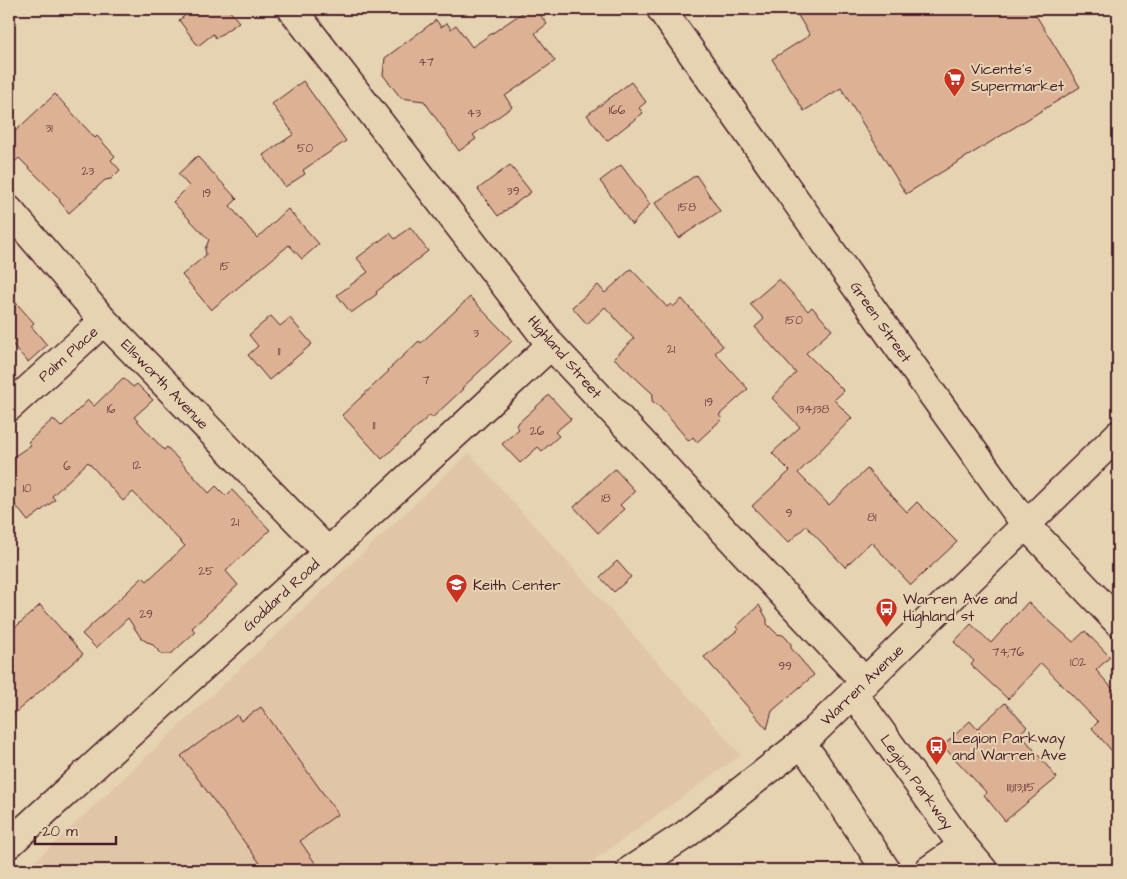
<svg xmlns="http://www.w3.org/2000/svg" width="1127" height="879" viewBox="0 0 1127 879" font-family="'Architects Daughter',sans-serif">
<rect width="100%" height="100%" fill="#e5d3b1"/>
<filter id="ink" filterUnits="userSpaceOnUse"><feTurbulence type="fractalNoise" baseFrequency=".02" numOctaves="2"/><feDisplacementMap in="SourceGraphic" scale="10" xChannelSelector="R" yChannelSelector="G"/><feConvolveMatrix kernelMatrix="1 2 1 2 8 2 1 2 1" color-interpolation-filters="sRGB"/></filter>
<g filter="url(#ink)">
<!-- built -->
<path fill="#e0c6a6" d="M469 453 741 755 580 870H26Z"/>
<!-- building -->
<path fill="#ddb294" stroke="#4a1f2b" d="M194 9H228L239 22 216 38 213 34 198 46 179 20Z
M528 9H536L547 24 535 33 555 61 505 96 512 107 473 135 476 139 459 151 424 101 401 98 383 75 385 58 436 20 441 27 447 23 451 29 456 25 472 47Z
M794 9H1032L1080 87 906 194 841 88 804 111 772 59 810 35Z
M303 81 346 141 303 170 305 174 285 187 263 155 294 134 272 104Z
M631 82 646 102 639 108 643 113 607 141 587 115Z
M55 94 95 138 97 136 115 156 111 160 120 170 111 179 105 180 69 213 60 202 59 198 19 158 9 168V137Z
M197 156 237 199 230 206 257 238 288 209 319 244 302 259 289 245 211 310 182 275 206 255 205 249 209 240 173 202 189 186 178 174Z
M510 165 531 192 498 216 478 189Z
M621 165 650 204 632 225 600 181Z
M696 175 720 211 679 238 655 203Z
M410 227 428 251 376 292 377 294 351 313 337 295 368 272 357 258 390 233 395 239Z
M631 269 667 307 671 304 673 307 682 299 723 346 715 353 748 389 719 415 722 419 697 442 693 437 689 441 659 406 652 401 653 394 614 358 634 339 605 307 587 324 572 307 598 285 605 293Z
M779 279 808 311 812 307 832 330 806 353 844 391 834 400 852 418 798 473 829 505 867 469 907 512 917 502 957 542 911 585 871 542 845 567 806 526 788 543 752 506 790 471 772 453 800 427 772 398 796 373 755 327 764 319 750 304Z
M9 295 34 323 31 326 47 345 28 362 12 344 9 346Z
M470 297 512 341 462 388 463 389 432 418 430 415 382 459 342 415 389 371 388 370 419 341 421 343Z
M271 316 280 326 290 318 312 344 269 380 248 355 258 346 249 335Z
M123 378 133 387 137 384 153 400 134 417 164 450 167 447 209 493 216 486 226 496 232 490 270 530 226 571 238 585 192 628 195 632 171 654H162L151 643 147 642 141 638 128 618 96 648 82 634 143 577 147 581 185 546 133 492 123 501 88 462 52 496 55 500 28 521 9 497V460L31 445 28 442 53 419 61 427 88 400 94 406Z
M549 395 571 419 555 432 559 436 542 451 538 447 520 463 502 444 519 429 516 425Z
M615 469 635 491 620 505 624 509 598 533 574 507Z
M617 561 631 577 614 592 600 577Z
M1028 602 1073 642 1085 631 1110 657 1096 670 1118 695V758L1092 728 1098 722 1041 663 1008 699 971 665 974 661 954 642 971 624 991 643Z
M40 605 83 654 9 718V633Z
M759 605 767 619V624L777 634 783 635 787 639 791 644V648L814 675 772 711 767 729 704 657 739 629 736 627Z
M1005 703 1027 727 1020 733 1057 778 1005 821 984 795 987 793 943 746 970 721 977 729Z
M261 707 338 814 300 841 320 870H265L181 756 237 715 241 721Z"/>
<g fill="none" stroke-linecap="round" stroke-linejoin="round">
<defs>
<path id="minor" d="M292 9 551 345 865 682
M661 9 905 356 1026 525
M9 210 104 321 328 552
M9 407 104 321
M9 844 328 552 551 345"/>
<path id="tertiary" d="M1026 525 1118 622"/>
<path id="secondary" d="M853 693 963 846 983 870
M801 744 813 759 886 870
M631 870 685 835 801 744 1118 435
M929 870 963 846"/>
</defs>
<!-- minor casing -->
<use href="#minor" stroke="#4a1f2b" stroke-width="31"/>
<!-- tertiary casing -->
<use href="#tertiary" stroke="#4a1f2b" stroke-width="31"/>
<!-- secondary casing -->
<use href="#secondary" stroke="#4a1f2b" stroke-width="31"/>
<!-- minor -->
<use href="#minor" stroke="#e5d3b1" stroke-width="28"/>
<!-- tertiary -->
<use href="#tertiary" stroke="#e5d3b1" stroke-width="28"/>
<!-- secondary -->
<use href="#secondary" stroke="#e5d3b1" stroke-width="28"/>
</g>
</g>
<!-- icons -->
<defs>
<symbol id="supermarket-pin" viewBox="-11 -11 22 30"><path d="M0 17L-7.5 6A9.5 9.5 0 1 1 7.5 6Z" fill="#c8321e" stroke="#e5d3b1"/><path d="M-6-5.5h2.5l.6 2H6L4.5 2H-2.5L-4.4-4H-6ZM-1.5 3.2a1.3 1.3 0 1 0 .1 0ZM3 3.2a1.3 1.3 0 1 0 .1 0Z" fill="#fff"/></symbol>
<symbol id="school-pin" viewBox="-11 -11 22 30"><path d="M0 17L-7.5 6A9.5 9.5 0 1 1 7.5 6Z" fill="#c8321e" stroke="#e5d3b1"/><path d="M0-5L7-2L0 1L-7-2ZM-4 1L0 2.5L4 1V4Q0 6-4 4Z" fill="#fff"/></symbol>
<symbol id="bus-pin" viewBox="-11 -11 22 30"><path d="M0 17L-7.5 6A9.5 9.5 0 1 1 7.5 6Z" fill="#c8321e" stroke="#e5d3b1"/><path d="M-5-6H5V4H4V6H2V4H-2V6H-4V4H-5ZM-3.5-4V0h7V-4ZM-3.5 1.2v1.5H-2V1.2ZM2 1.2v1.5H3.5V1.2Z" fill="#fff"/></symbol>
</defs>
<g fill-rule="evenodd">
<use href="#supermarket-pin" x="942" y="66" width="25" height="34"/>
<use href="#school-pin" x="444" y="572" width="25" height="34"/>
<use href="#bus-pin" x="874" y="596" width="25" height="34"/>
<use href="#bus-pin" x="924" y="734" width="25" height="34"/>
</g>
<g text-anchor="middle" stroke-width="4" stroke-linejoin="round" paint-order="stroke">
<!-- number labels -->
<g font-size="12" fill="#6f4445">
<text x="426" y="66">47</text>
<text x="617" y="114">166</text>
<text x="474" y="117">43</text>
<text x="49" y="132">31</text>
<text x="305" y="152">50</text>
<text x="88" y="175">23</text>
<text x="513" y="195">39</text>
<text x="207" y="197">19</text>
<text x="687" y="211">158</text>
<text x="225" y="270">15</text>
<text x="794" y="324">150</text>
<text x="476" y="337">3</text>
<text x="671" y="353">21</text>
<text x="279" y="355">11</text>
<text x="426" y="384">7</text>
<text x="709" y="406">19</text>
<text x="111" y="413">16</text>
<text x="813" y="413">134;138</text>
<text x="374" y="429">11</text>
<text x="537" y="435">26</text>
<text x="137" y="469">12</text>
<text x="67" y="470">6</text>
<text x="27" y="492">10</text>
<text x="606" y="502">18</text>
<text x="789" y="517">9</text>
<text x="872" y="521">81</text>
<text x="235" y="526">21</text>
<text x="206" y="575">25</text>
<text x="146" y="618">29</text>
<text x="1008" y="656">74;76</text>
<text x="1078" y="666">102</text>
<text x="785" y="670">99</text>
<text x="1021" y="791">111;113;115</text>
</g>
<!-- poi labels -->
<g font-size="15" fill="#4a1f2b" stroke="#e5d3b1" text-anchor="start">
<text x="971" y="74">Vicente's<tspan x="971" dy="17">Supermarket</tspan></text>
<text x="473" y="590">Keith Center</text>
<text x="903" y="604">Warren Ave and<tspan x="903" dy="17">Highland st</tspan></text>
<text x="952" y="743">Legion Parkway<tspan x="952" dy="17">and Warren Ave</tspan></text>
</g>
<!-- street labels -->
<g font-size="15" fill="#4a1f2b" stroke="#e5d3b1">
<text transform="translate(881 322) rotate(55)" y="5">Green Street</text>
<text transform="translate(68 354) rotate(-42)" y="5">Palm Place</text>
<text transform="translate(565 357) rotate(49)" y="5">Highland Street</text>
<text transform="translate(165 384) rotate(46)" y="5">Ellsworth Avenue</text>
<text transform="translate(281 595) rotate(-43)" y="5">Goddard Road</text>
<text transform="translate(862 685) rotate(-44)" y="5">Warren Avenue</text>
<text transform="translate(917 782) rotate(54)" y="5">Legion Parkway</text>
</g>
</g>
<!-- margin -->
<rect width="1127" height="879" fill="none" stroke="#e5d3b1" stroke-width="30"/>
<rect x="15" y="15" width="1097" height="849" fill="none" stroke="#4a1f2b" stroke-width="2" filter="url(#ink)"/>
<!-- scale -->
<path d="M35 836v8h81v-8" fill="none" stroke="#4a1f2b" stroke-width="2.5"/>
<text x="42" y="836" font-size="15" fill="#4a1f2b" stroke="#e5d3b1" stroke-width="4" paint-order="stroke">20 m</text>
</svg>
